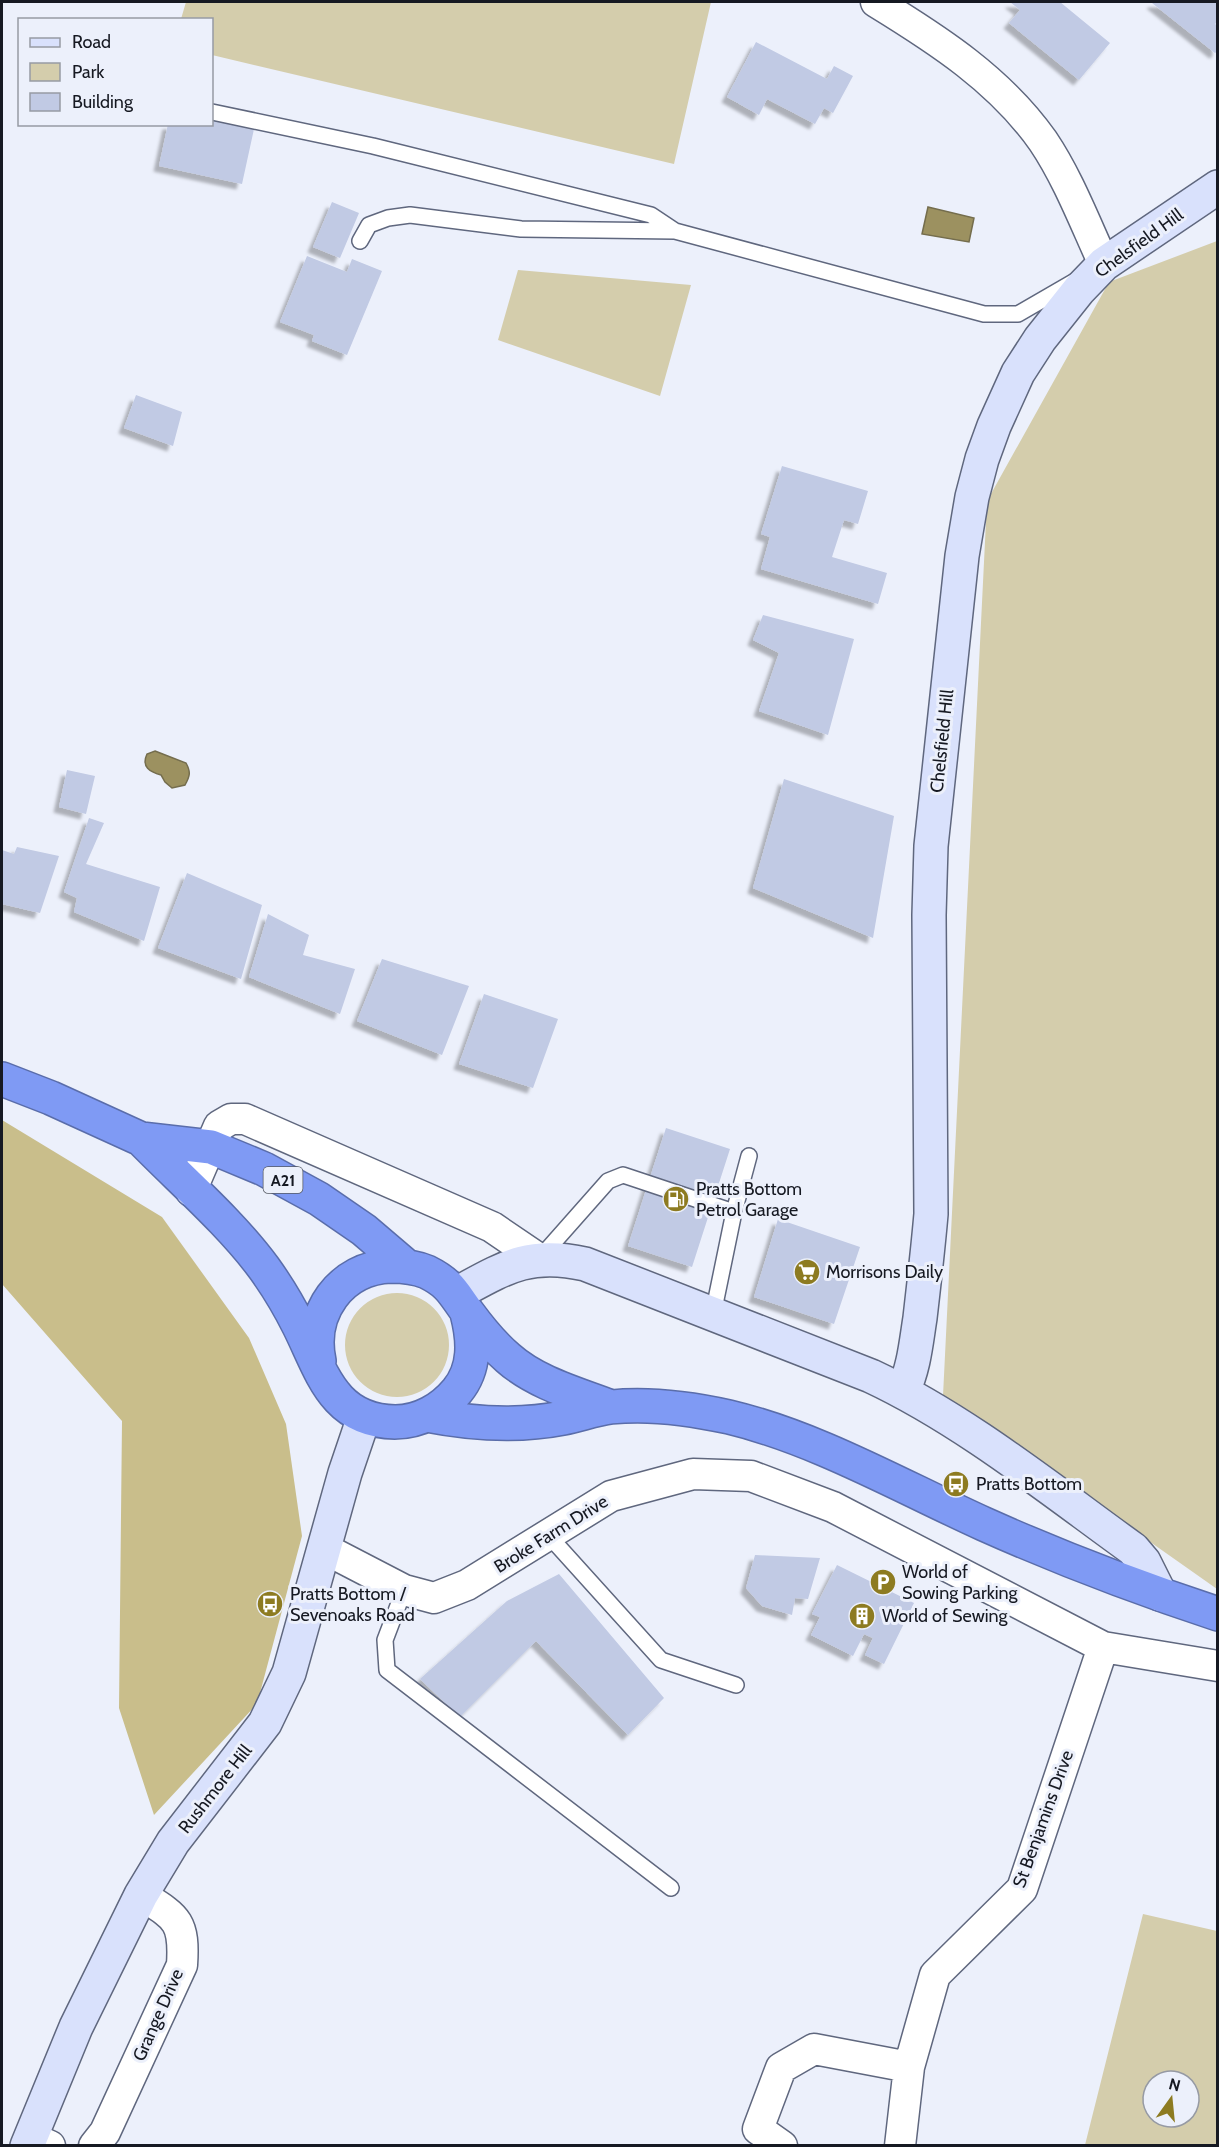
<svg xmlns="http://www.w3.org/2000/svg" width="1219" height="2147" viewBox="0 0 1219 2147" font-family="Cabin,sans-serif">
<defs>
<filter id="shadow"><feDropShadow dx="-5.5" dy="5.5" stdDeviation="1.5" flood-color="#0004"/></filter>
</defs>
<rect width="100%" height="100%" fill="#ecf0fb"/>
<!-- green -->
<path fill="#d4cdac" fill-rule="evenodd" d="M186 2H711L674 164 212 55V20L181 19Z
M1217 241V1589L943 1396 987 501 1109 282Z
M518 270 691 285 660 396 498 340Z
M345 1345a52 52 0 1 1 104 0a52 52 0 1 1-104 0Z
M1143 1914 1217 1931V2145H1085ZM1153 2081H1189V2117H1153Z"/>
<!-- forest -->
<path fill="#c9be8b" d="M2 1120 162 1217 249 1338 286 1424 302 1536 257 1704 154 1815 119 1708 122 1421 2 1284Z"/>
<!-- water -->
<path fill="#9c9160" stroke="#746d4d" stroke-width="1.5" d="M928 207 974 218 969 242 922 234Z
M155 751 186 763C191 772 190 776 185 785L172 788 165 782 161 775C150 772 141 767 147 754Z"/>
<!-- building -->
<path fill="#c1cae4" filter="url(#shadow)" d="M1010 2H1060L1110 43 1079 80 1009 23 1020 10Z
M1154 2H1218V21L1215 24 1218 26V51L1215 53 1152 3Z
M756 42 827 79 834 66 853 76 833 113 824 108 815 124 767 99 759 115 727 97Z
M212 120 254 129 242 184 159 166 168 124H212Z
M332 202 359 213 340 258 313 247Z
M307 256 347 272 352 259 382 271 347 355 312 341 314 335 280 322Z
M136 395 182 412 173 446 124 428Z
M782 466 868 491 858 524 844 520 832 557 887 573 878 604 761 569 770 537 761 534Z
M763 615 854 639 828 735 759 711 779 653 753 640Z
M67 770 95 776 86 814 59 807Z
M784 779 894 816 873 938 753 888Z
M89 818 104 823 86 864 160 887 144 941 74 912 77 898 64 892Z
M17 847 59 856 40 913 2 904V850L14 854Z
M187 873 262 905 241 979 158 948Z
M268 914 309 935 303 955 355 969 340 1014 249 977Z
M382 959 469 986 442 1055 357 1021Z
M484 994 558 1019 533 1088 459 1064Z
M666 1128 730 1149 692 1267 628 1246Z
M778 1219 860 1247 834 1324 754 1297Z
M755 1555 820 1558 808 1599 795 1598 792 1615 762 1606 746 1588Z
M837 1565 914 1603 884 1664 865 1655 873 1638 864 1634 853 1656 811 1635 820 1617 812 1614Z
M559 1574 664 1698 628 1735 536 1641 460 1717 420 1679 507 1601Z"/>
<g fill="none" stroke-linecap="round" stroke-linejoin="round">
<defs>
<path id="lane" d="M212 112 373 146 651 215 675 231 984 314H1018L1075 281
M360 241 369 225 388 218 410 215 521 229 675 231
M539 1259 608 1181 623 1175 734 1212
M713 1314 734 1212 749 1156
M549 1536 661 1660 736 1685
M404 1590 385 1640 387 1670 671 1888"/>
<path id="street" d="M876 2C938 40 1000 80 1043 141 1068 178 1085 223 1104 264
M191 1191 219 1126 231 1119H245L492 1227 539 1259
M325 1549 404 1590 434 1598 467 1585 611 1496 693 1474 751 1476 833 1507 1103 1647 1218 1666
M30 2137 50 2146
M94 2146 105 2132 182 1965C185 1920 176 1917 141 1895
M782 2146 758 2129 781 2068 814 2049 909 2067
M900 2146 909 2067 935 1975 1022 1889 1103 1647"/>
<path id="secondary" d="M456 1294C504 1268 529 1251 585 1264L871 1376C963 1419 1051 1490 1133 1549L1144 1562 1160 1594
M903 1391C914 1368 916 1343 920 1318 924 1283 928 1249 931 1214L929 915 931 846 962 556 972 497 982 459 994 426 1018 373 1040 339 1079 290 1104 264 1218 187
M27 2146 76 2027 141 1895 173 1842 265 1723 289 1673 345 1473 364 1417"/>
<path id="highway" d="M2 1079 51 1098 141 1139 211 1147 264 1169 319 1199 364 1230 405 1265
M141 1139C181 1180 230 1222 264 1268 277 1286 289 1306 299 1326 322 1372 333 1421 395 1422 420 1422 442 1409 457 1391 476 1368 474 1340 467 1313
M319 1361C309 1313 340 1268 391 1266 403 1266 415 1267 427 1272 451 1284 453 1293 468 1313 479 1328 494 1346 508 1358 536 1383 577 1394 611 1407
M427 1415C473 1424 517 1427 563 1418 579 1415 595 1409 611 1407 649 1403 693 1409 729 1417 817 1438 902 1487 984 1524 1060 1558 1139 1588 1218 1614"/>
</defs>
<!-- lane casing -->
<use href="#lane" stroke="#5f677e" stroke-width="18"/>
<!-- street casing -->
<use href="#street" stroke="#5f677e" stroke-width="33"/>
<!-- secondary casing -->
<use href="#secondary" stroke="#5f677e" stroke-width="36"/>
<!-- highway casing -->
<use href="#highway" stroke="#5a6daa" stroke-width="36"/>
<!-- lane -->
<use href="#lane" stroke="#fff" stroke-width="15"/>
<!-- street -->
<use href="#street" stroke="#fff" stroke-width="30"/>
<!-- secondary -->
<use href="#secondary" stroke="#d9e1fc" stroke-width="33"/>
<!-- highway -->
<use href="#highway" stroke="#7f9af4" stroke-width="33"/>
</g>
<!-- icons -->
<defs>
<symbol id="fuel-disc" viewBox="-11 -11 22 22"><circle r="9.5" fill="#8d7b21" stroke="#ecf0fb"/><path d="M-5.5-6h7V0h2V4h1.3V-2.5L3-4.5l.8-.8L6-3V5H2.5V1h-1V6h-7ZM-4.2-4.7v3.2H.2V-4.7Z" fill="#fff"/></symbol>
<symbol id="supermarket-disc" viewBox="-11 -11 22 22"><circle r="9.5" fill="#8d7b21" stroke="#ecf0fb"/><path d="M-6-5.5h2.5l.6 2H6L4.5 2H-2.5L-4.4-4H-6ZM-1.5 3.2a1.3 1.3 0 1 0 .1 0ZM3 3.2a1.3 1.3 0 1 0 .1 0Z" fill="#fff"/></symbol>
<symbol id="bus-disc" viewBox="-11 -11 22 22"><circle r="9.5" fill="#8d7b21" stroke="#ecf0fb"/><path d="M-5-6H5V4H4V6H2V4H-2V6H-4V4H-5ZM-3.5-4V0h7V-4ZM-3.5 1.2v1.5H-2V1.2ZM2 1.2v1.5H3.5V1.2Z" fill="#fff"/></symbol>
<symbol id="parking-disc" viewBox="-11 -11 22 22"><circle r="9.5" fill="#8d7b21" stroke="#ecf0fb"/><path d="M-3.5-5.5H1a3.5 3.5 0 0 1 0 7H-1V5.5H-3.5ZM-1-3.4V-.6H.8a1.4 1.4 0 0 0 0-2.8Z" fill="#fff"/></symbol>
<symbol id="building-disc" viewBox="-11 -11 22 22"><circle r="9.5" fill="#8d7b21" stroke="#ecf0fb"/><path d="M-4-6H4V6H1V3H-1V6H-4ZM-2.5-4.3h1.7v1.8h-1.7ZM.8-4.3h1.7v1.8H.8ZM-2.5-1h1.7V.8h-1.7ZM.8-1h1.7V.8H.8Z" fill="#fff"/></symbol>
</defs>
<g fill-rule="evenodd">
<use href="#fuel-disc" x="661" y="1184" width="30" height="30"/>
<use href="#supermarket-disc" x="792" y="1257" width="30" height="30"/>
<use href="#bus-disc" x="941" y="1469" width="30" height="30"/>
<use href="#parking-disc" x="868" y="1567" width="30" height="30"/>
<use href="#bus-disc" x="255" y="1589" width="30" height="30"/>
<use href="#building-disc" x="847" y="1601" width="30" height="30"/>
</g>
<g text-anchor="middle" stroke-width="6" stroke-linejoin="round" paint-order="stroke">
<!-- shield labels -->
<rect fill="#ecf0fb" stroke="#565a63" stroke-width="1.5" x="263.5" y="1167" width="39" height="26" rx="4.5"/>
<g font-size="16" font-weight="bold" fill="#161922">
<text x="283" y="1186">A21</text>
</g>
<!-- street labels -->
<g font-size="18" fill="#161922" stroke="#ecf0fb">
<text transform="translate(1139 243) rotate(-36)" y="6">Chelsfield Hill</text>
<text transform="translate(942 741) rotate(-84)" y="6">Chelsfield Hill</text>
<text transform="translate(551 1534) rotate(-32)" y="6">Broke Farm Drive</text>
<text transform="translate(215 1789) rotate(-52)" y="6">Rushmore Hill</text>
<text transform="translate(1043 1819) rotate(-70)" y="6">St Benjamins Drive</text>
<text transform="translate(158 2015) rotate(-66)" y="6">Grange Drive</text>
</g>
<!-- poi labels -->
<g font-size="18" fill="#161922" stroke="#ecf0fb" text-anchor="start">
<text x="696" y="1195">Pratts Bottom<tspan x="696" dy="21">Petrol Garage</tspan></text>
<text x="826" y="1278">Morrisons Daily</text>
<text x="976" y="1490">Pratts Bottom</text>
<text x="902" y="1578">World of<tspan x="902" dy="21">Sowing Parking</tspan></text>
<text x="290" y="1600">Pratts Bottom /<tspan x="290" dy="21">Sevenoaks Road</tspan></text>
<text x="882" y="1622">World of Sewing</text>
</g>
</g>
<!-- border -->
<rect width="1219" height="2147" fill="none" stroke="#161922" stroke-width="6"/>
<!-- legend -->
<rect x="18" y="18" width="195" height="108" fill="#ecf0fb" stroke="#969aa4" stroke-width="1.5"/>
<rect x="30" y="38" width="30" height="9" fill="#d9e1fc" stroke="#969aa4" stroke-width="1.5"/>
<text x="72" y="48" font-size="18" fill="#161922">Road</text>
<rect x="30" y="63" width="30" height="18" fill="#d4cdac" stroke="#969aa4" stroke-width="1.5"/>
<text x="72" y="78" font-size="18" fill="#161922">Park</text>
<rect x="30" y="93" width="30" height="18" fill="#c1cae4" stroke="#969aa4" stroke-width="1.5"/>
<text x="72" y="108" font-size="18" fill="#161922">Building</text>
<!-- north arrow -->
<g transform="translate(1171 2099) rotate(15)"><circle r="28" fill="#ecf0fb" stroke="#969aa4" stroke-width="1.5"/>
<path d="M0-4.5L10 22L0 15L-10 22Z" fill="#8d7b21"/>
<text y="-9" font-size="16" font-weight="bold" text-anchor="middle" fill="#161922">N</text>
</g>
</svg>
